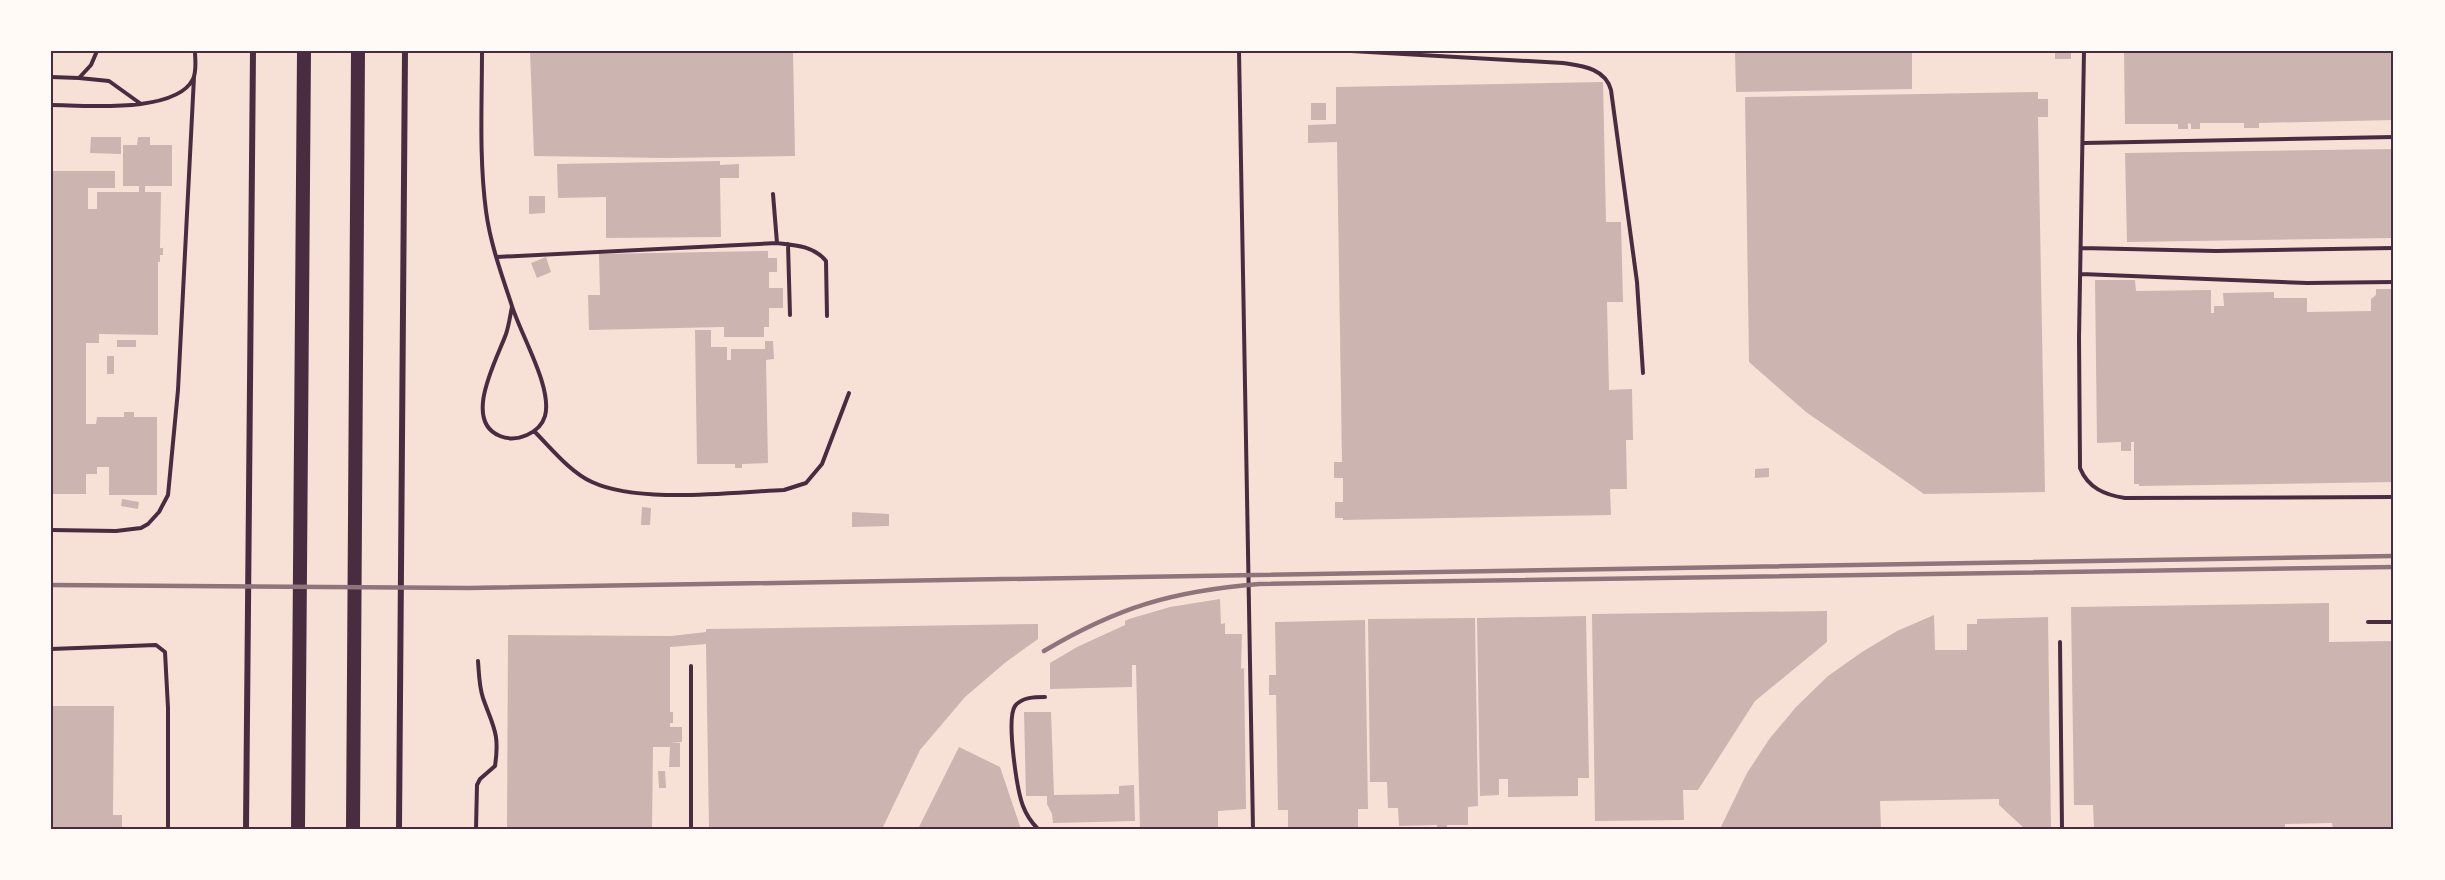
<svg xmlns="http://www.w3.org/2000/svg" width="2445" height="880" viewBox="0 0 2445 880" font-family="Rubik,sans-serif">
<rect width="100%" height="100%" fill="#f7e1d7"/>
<!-- building -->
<path fill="#ccb4b1" d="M530 51H793L795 156 666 158 534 156Z
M1912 51V89L1736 92 1735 53Z
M2055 51H2071V59H2055Z
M2124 51H2394V120L2259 123V128H2244V123H2200V129H2191V124L2188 123V129H2178V124H2125Z
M1603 82 1606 222H1621L1623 302H1607L1609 390 1632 389 1633 440H1626L1627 489H1610L1611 515 1343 520V518H1335V502H1343V478H1334V462H1342L1337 142 1308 143V125L1336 124V87Z
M2038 92V99H2048V117H2038L2045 492 1924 494 1806 412 1749 362 1745 97Z
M1311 103H1326V120H1311Z
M91 137H121V154L90 153Z
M138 137H150V145H172V186H145V192H161L160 248H163V255H160V262H158V335L99 334V343H86V424H96L97 417H124V412H134V417H157V495H109V467H97V474H86V494H51V171H115V188H88V209H97V192H139V186H123V145H137Z
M2394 149V238L2127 242 2125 153Z
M720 161V165L739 164V178H720L721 237 606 238V197L558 198 557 164Z
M529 196H545V213L529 214Z
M768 251V258H777V272H769V288H783V308H769V327H764V337H724V327L589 330 588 295H600L599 254Z
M546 257 551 272 537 278 531 263Z
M2095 280H2135L2136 291 2211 290V313H2214V306H2224L2223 293 2274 292V298H2307V312L2371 311V299L2376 295V289H2394V482L2139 486V484H2134V442H2131V451H2121V442L2097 443Z
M695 330H711V347H727V360H731V349H765V341H773L774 359 766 360 768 463 742 464V468H735V464H697Z
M117 340H136V347H117Z
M107 356H114V374H107Z
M1769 468V477L1755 478V469Z
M122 499 139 502 138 509 121 506Z
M642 507 651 508 650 525H641Z
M852 512 889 514V526L852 527Z
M1220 599 1221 624 1225 623V634H1242L1241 669 1244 668 1246 809 1218 811V829H1140L1136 665H1132V687L1050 689V663L1077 647 1125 625V621L1129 619 1170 607Z
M2329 603V642L2394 641V829H2333L2332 823 2285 824V829H2094L2093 805H2074L2071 607Z
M1827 611V642L1755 701 1698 790H1683L1684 820 1595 821 1592 614Z
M1934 615 1935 650H1967V624H1977V619L2048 617 2051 829H2025L1999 805V799L1880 801 1881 829H1720L1747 773 1770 738 1797 706 1828 676 1862 652 1897 631Z
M1586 616 1589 778H1578V796L1508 797V779H1499V795L1480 796 1477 618Z
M1475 618 1478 806 1468 807V825H1447V829H1437V825L1399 826 1398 808H1388L1387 782H1370L1368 619Z
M1365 620 1368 809H1358V827L1288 829V810H1278L1276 695H1269V675H1276L1275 622Z
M1038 624V639L1006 662 965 697 920 750 882 829H709L706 644 670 647V712H673V723H670V727H682V742L670 743H680V767H669L670 747H653L652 829H507L508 635 671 636 706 632V629Z
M51 706H114L113 815H122V829H51Z
M1024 712H1051L1054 795 1119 794V786L1134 785 1135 821 1053 823 1052 814 1047 804V796H1026Z
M959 747 1000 767 1021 829H918Z
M658 771H665L666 788H659Z"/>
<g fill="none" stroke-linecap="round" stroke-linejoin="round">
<!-- path -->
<path stroke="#4a2c40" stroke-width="4" d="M1239 51 1253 829"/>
<!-- service -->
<path stroke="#4a2c40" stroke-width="4" d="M97 51 91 65 79 78 109 81 141 104
M482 51C482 104 479 158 486 211 490 242 501 273 511 303 519 332 553 387 545 416 540 433 517 443 500 436 462 421 497 359 506 334 509 325 510 316 512 307
M1351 51 1563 63C1582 66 1605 68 1611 90L1637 282 1643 373
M2084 51 2079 338 2080 468C2088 488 2105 495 2125 498L2394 497
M51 77 79 78
M51 105C84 105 176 114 193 79 197 71 195 59 195 51
M2084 143 2394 137
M773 194 777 243
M788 244 790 315
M2082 248 2216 251 2394 248
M497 257 777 243C795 245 814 246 826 261L827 316
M2081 274 2307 283 2394 282
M534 431C551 448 570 472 592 482 639 504 732 492 784 490L806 483 822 464 849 393
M51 530 116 531 141 528 148 524 159 512 168 495 178 390 194 77
M2368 622H2394
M2060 642 2062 829
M51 649 156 645 165 652 168 708V829
M476 829 477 785 480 779 495 766C500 733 493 727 483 698 479 686 479 673 478 661
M691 829V666
M1038 829C1032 823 1026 814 1023 806 1017 790 1006 719 1015 706 1022 697 1035 697 1045 697"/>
<!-- minor -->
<path stroke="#4a2c40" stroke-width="6" d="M246 829 253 51
M399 829 405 51"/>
<!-- trunk -->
<path stroke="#4a2c40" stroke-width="14" d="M298 829 304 51
M353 829 358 51"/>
<!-- rail -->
<path stroke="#8f747c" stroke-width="4.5" d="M51 585 469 588 2394 556
M1044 651C1118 607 1173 591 1259 584L2394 567"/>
</g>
<!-- border -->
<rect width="2445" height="880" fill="none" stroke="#fffaf5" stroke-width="105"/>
<rect x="52" y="52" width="2340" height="776" fill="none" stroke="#4a2c40" stroke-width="2"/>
</svg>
